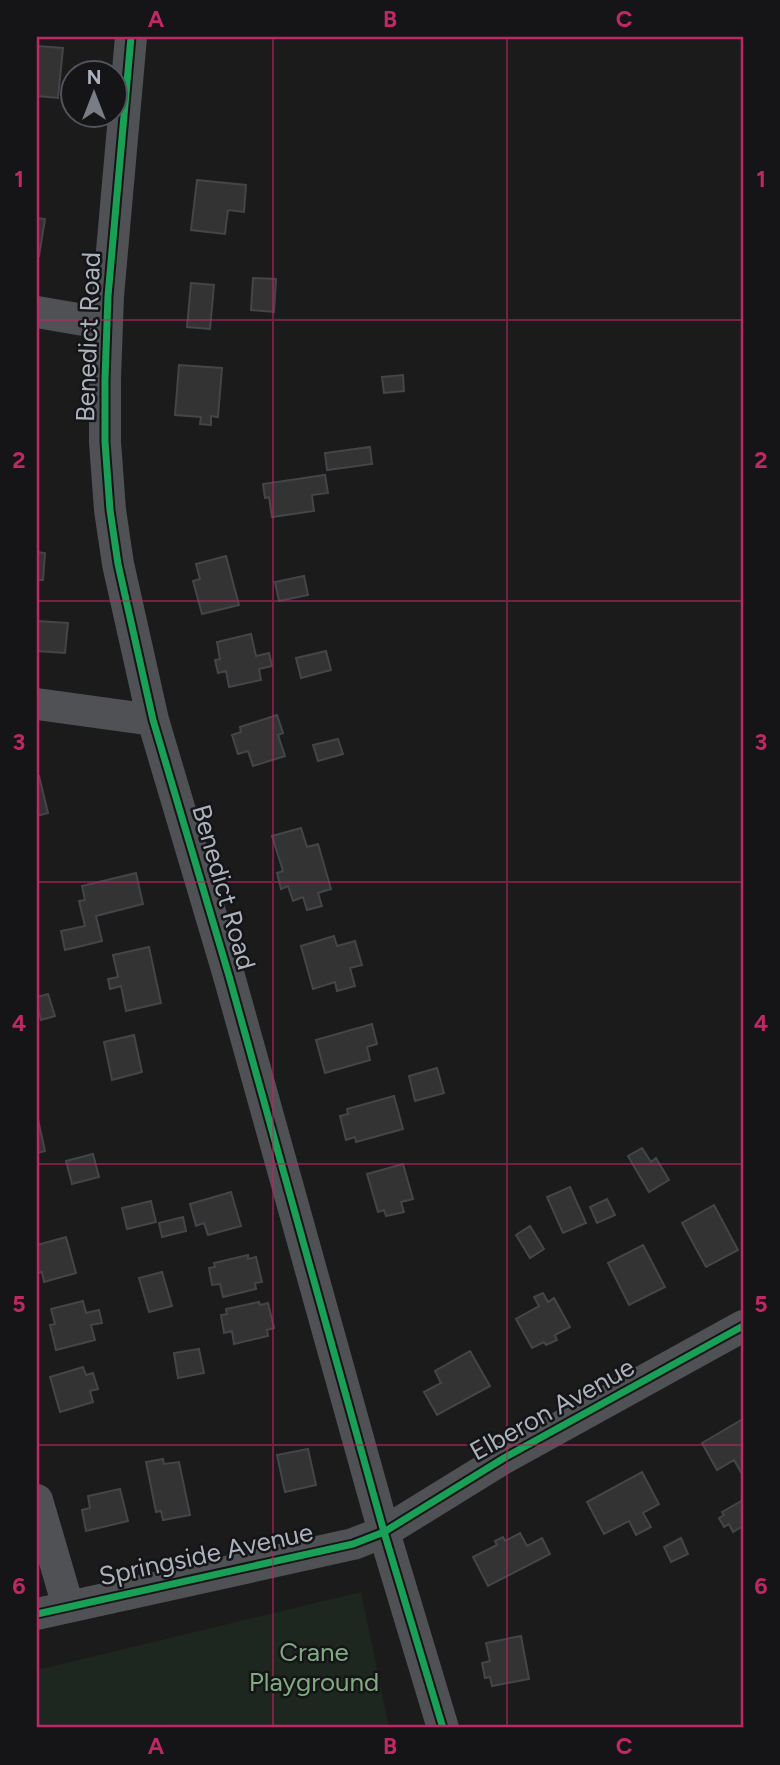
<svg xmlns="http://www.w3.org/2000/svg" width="780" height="1765" viewBox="0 0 780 1765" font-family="Figtree,sans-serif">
<rect width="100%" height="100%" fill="#1b1b1c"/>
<!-- green -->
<path fill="#1e271f" d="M361 1592 389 1728H37V1670Z"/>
<!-- building -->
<path fill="#333334" stroke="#444548" stroke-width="2" d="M37 46 63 48 58 98 37 96Z
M197 180 246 185 244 212 228 210 225 234 191 230Z
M37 218 45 219 39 256H37Z
M253 278 276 279 274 312 251 310Z
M191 283 214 285 210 329 187 327Z
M179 365 222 368 218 417 211 416V425L200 424 201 417 175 415Z
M403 375 404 391 384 393 382 377Z
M370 447 372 464 327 470 325 453Z
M325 475 328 493 312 495 314 511 272 517 269 497 265 498 263 484Z
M37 552 45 553 43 580H37Z
M226 556 239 605 202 614 193 581 200 579 196 564Z
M304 576 308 595 279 601 275 582Z
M37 621 68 623 65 653 37 651Z
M251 634 256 656 269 653 272 666 259 669 261 680 229 687 226 671 218 673 215 660 220 659 217 642Z
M326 651 331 670 301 678 296 658Z
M277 715 283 733 278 735 285 756 253 766 248 751 238 754 232 735 241 732 240 727Z
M338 739 343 754 318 761 313 745Z
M37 776H39L48 813 37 816Z
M301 828 307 847 318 844 331 889 318 893 322 906 307 910 303 897 293 901 288 886 281 889 277 873 283 871 272 836Z
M136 873 143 904 96 916 102 941 65 950 61 931 85 926 79 901 85 900 82 886Z
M334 936 337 946 355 941 362 965 350 968 355 986 337 991 335 982 313 989 301 946Z
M149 947 161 1003 126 1011 121 986 110 989 108 979 118 977 113 955Z
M48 994 55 1016 41 1020 37 1006V997Z
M372 1024 377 1044 367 1047 370 1060 325 1073 316 1040Z
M134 1035 142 1072 112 1080 104 1042Z
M437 1068 444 1093 415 1101 409 1076Z
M394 1096 403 1129 356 1142 355 1137 346 1140 340 1116 348 1114 347 1109Z
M37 1115 45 1151 37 1153Z
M642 1148 651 1162 656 1158 669 1180 649 1192 628 1156Z
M93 1154 99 1177 72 1184 66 1161Z
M403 1164 413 1199 401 1202 404 1212 386 1216 384 1210 378 1212 367 1174Z
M570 1187 586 1223 563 1233 547 1197Z
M231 1192 241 1226 208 1235 204 1223 196 1226 190 1204Z
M607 1199 615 1215 597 1223 590 1207Z
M151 1201 156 1222 127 1229 122 1208Z
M714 1205 738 1250 706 1267 682 1223Z
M183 1217 186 1231 162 1237 159 1223Z
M530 1226 544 1249 530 1258 516 1235Z
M66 1237 76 1273 44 1282 42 1272 37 1273V1245Z
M643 1245 665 1287 629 1305 608 1263Z
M248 1255V1259L256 1257 262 1282 255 1283 256 1289 223 1297 220 1284 212 1285 209 1268 215 1267 214 1263Z
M162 1272 172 1306 149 1312 139 1278Z
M543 1293 548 1302 554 1298 570 1327 555 1335 557 1340 546 1345 544 1342 532 1348 516 1319 539 1306 534 1297Z
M83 1301 86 1313 99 1310 102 1323 91 1325 95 1340 56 1350 50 1325 55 1324 51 1309Z
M259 1302 260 1305 268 1303 274 1328 267 1330 268 1336 234 1344 232 1331 224 1333 221 1315 227 1314 226 1309Z
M199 1349 204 1373 178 1378 174 1353Z
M470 1351 490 1386 437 1415 424 1392 441 1383 435 1371Z
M83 1367 86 1375 93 1373 98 1389 90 1391 93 1402 60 1412 50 1377Z
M743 1419V1476L734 1460 717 1470 702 1443Z
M308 1449 316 1485 285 1492 277 1455Z
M163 1459 164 1464 179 1462 190 1515 163 1520 161 1511 156 1512 146 1462Z
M642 1472 659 1504 643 1513 651 1527 636 1535 629 1521 604 1534 587 1502Z
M120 1489 128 1521 86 1531 82 1510 90 1508 88 1496Z
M743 1500V1526L733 1532 729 1524 724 1527 719 1518 724 1515 722 1512Z
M520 1533 527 1546 542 1538 550 1554 488 1586 473 1557 497 1545 495 1541 503 1537 505 1541Z
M681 1538 688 1554 671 1562 664 1547Z
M521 1636 529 1679 492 1686 490 1677 485 1678 482 1663 490 1661 486 1643Z"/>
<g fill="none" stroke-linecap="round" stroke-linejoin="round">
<!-- minor -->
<path stroke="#4f5155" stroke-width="32" d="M131 37 108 296 105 379V442L110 510 118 564 153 720 229 976 384 1532 443 1728
M37 312 107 324
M37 704 153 720
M37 1500 68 1606
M37 1614 353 1544 384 1532 504 1458 743 1326"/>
<defs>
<path id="cycleway" d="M131 37 108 296 105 379V442L110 510 118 564 153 720 229 976 384 1532 443 1728
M37 1614 353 1544 384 1532 504 1458 743 1326"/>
</defs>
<!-- cycleway casing -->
<use href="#cycleway" stroke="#151518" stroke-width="11"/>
<!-- cycleway -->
<use href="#cycleway" stroke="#1a9f57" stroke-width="7"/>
</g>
<!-- grid -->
<path fill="none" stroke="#c02765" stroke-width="2" stroke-opacity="0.55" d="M273 37V1728M507 37V1728M37 320H743M37 601H743M37 882H743M37 1164H743M37 1445H743"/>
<g text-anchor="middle" stroke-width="5" stroke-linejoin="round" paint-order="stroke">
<!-- street labels -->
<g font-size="26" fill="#acb2bd" stroke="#151518">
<text transform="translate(88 337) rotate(-88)" y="9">Benedict Road</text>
<text transform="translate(224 887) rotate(74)" y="9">Benedict Road</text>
<text transform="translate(552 1409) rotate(-29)" y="9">Elberon Avenue</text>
<text transform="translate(206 1554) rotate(-12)" y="9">Springside Avenue</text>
</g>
<!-- park labels -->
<g font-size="26" fill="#81aa81" stroke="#151518">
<text x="314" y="1661">Crane<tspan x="314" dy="30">Playground</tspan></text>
</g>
</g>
<!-- border -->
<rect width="780" height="1765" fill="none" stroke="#151518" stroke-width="77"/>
<!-- north arrow -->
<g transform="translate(94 94)"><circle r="33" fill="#151518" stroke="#51545a" stroke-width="2"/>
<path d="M0-5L12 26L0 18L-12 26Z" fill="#797d85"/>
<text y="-10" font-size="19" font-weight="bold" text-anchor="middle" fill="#acb2bd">N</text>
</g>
<rect x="38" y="38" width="704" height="1688" fill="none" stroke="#c02765" stroke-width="2.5"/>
<g font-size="23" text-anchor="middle" font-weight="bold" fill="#c02765">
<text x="156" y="27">A</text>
<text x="390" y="27">B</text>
<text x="624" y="27">C</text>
<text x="19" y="187">1</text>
<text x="761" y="187">1</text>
<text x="19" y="468">2</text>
<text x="761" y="468">2</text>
<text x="19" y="750">3</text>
<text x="761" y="750">3</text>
<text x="19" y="1031">4</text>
<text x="761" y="1031">4</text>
<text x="19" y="1312">5</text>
<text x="761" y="1312">5</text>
<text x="19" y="1594">6</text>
<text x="761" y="1594">6</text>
<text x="156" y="1754">A</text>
<text x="390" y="1754">B</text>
<text x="624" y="1754">C</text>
</g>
</svg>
